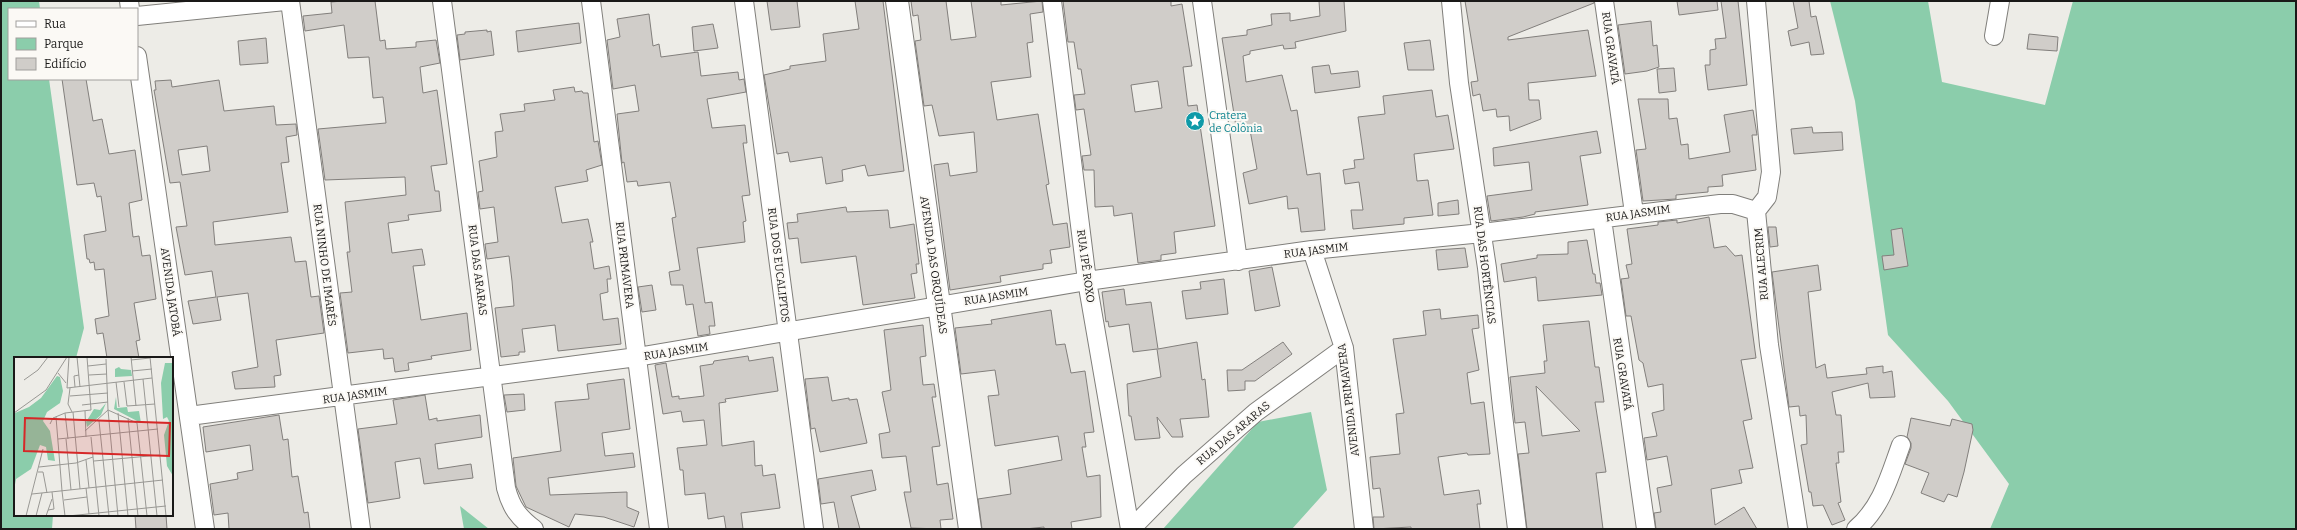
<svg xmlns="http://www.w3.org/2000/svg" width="2297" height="530" viewBox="0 0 2297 530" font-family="Bitter,serif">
<rect width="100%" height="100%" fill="#edece7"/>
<!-- green -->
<path fill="#8bcdab" d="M1 1H39L40 9H9V79H49L84 328 76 358H15V515H53L52 529H1Z
M1830 1H1928L1942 82 2045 105 2073 1H2296V529H1990L2009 484 1948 401 1888 335 1855 101Z
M1311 412 1327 490 1292 529H1163L1258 422Z
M460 506 489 529H464Z"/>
<!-- building -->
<path fill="#d0cdc9" stroke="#827f7c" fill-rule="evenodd" d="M343 1H375L380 41 385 40 386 49 416 47V42L436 40 440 63 420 67 423 93 437 90 447 164 431 166 435 191H439L441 211 408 215 409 220 388 223 392 253 422 249 425 265 413 266 421 320 467 313 471 350 431 356 432 359 408 363 409 370 395 372 393 358 384 359 383 349 348 353 340 293 352 292 347 252H350L345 202 406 195 405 177 325 180 318 129 386 123 383 97 373 98 369 57 348 58 344 25 305 31 303 16 332 13 331 2Z
M767 1H797L800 27 771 30Z
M855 1H883L904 171 868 176 865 165 842 170 843 181 826 184 822 157 790 162 788 152 777 154 764 75 790 69V66L826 61 823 34 859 29Z
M911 1H946L951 40 976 37 971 1H1001V5L1042 1 1043 12 1030 14 1033 42 1027 43 1031 77 991 82 997 120 1038 114 1049 184 1046 185 1053 225 1067 223 1070 247 1050 250 1052 263 1043 264V269L1000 276 1001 282 950 290 934 165 948 163 950 176 977 172 974 132 939 136 932 105 924 106 915 41 921 40 918 15 913 16Z
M1063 1H1171V6L1182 4 1192 66 1183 67 1188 106 1197 105 1215 226 1174 232 1176 253 1161 255V260L1138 263 1132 213 1114 216 1113 206 1095 207 1094 170H1084L1082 156 1091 155 1084 109 1076 110 1074 95 1085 94 1081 69H1078L1074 42H1068ZM1158 81 1162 108 1135 112 1131 85Z
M1319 1H1344L1346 31 1295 42 1296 48 1284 49 1283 45 1250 51V54L1243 56 1246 82 1282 75 1291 111 1297 110 1307 175 1320 173 1325 230 1301 232 1298 208 1288 209 1287 196 1249 204 1243 173 1257 169 1250 130 1237 133 1222 38 1247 35V30L1272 25 1271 14 1290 13V21L1320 16Z
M1465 1H1594V3L1508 37V40L1588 30 1596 76 1528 83 1529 100H1539L1541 119 1510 131 1509 116 1497 117 1496 109 1483 111 1480 94 1473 96 1471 82 1478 81Z
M1677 1H1717L1718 10 1679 15Z
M1721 1H1738L1747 85 1708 90 1705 65H1710V50L1716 49 1715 39 1726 38Z
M1793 1H1809L1811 17 1816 16 1824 54 1811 55 1809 42 1791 46 1788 31 1798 28Z
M649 14 653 46 659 44 661 57 698 52 701 76 738 72 739 80 744 79 746 92 707 99 712 128 745 125 747 143H743L750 195 742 196 746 221 743 222 745 242 697 248 705 303 712 302 715 326H709L710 334 698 336 693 304 686 305 683 285H671L669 272 680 270 674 232 672 218 676 217 670 182 638 186 637 181 627 182 624 162 622 163 617 114 639 111 635 85 613 89 607 40 620 37 617 19Z
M1651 21 1653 46 1657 45 1659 67 1647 71 1625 74 1618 25Z
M579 23 581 43 518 52 516 31Z
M713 24 718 48 694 51 692 27Z
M487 30V32L491 31 494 55 460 60 457 35 465 34V32Z
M2029 34 2058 37 2057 51 2027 49Z
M266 38 268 63 240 65 238 41Z
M1430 40 1434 70H1408L1404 43Z
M1329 65 1331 74 1358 71 1360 87 1315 93 1312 67Z
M1674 68 1676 91 1659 93 1657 69Z
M62 79H86L93 121 102 119 109 154 135 150 142 200 129 203 133 237 139 236 142 256 150 255 156 299 134 303 140 340 136 341 139 358H107L103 333 97 334 95 319 109 316 104 269 95 270 94 262 90 263 89 259H87L84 235 106 231 101 196 97 197 94 183 77 185Z
M171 80 172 87 219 80 224 111 274 106 276 125 296 124 297 135 286 137 289 162 281 163 288 212 213 222 215 245 291 237 295 262 306 261 311 297 319 296 324 333 276 340 281 375 274 376 275 387 235 389 232 372 258 367 248 293 217 297 221 320 193 324 188 301 216 297 212 271 185 275 176 227 187 226 180 182 170 183 154 90H156L155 81ZM207 146 210 171 182 175 178 150Z
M574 87 575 92 582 91 583 93H588L594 142 598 141 602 165 586 170 588 181 555 187 562 223 588 219 593 242H590L594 269 609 266 611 279H607L608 292 600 294 603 320 618 318 621 344 558 351 555 325 522 329 525 352H519V355L501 357 495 308 514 306 512 281 509 256 487 259 485 244 498 242 494 207 480 209 478 192 483 191 479 161 497 157 495 132 503 131 500 114 525 111 524 104 555 100 553 90Z
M1432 90 1436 117 1448 115 1454 149 1414 154 1417 181 1428 180 1433 215 1404 218V224L1353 229 1351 210H1363L1359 182 1345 184 1343 170 1355 168 1354 160 1364 159 1358 117 1385 114 1383 96Z
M1638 99H1668L1669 119 1677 118 1681 145 1688 144 1689 159 1730 152 1724 115 1753 110 1757 135H1752L1756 170 1722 175 1723 186 1708 187V192L1676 195V199L1643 201 1636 150 1646 149Z
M1812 127 1813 133 1842 132 1843 150 1794 154 1791 129Z
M1597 131 1601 153 1580 156 1588 205 1535 212V214L1523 217 1491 221 1487 196 1532 190 1529 162 1494 166 1493 148Z
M1458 200 1459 214 1438 216V203Z
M846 207 847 212 888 210 890 228 914 224 919 264H916L917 273 911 274 915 298 863 305 856 256 801 263 798 238 789 239 787 223 798 222 797 214Z
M1709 217 1714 248 1726 246 1735 256 1742 255 1756 358 1741 360 1752 419 1743 421 1753 468 1739 470 1742 483 1711 489 1715 525 1744 507 1757 529H1656L1654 513 1661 512 1657 488 1672 485 1667 456 1647 460 1644 438 1657 436 1652 413 1664 410 1663 384 1648 387 1643 363 1639 360 1631 316H1626L1621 279 1629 278 1626 265 1632 264 1627 229 1658 225V222L1677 220V223Z
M1768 227H1776L1778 246 1770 247Z
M1902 228 1908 266 1884 270 1882 256 1894 255 1891 230Z
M1587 240 1593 274H1595L1596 283H1600L1602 295 1538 301 1536 277 1504 282 1501 264 1537 258V255L1568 254V242Z
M1465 248 1468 267 1438 270 1436 250Z
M1818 265 1821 290 1808 292 1816 368 1825 364 1827 378 1867 374 1866 368 1883 366V373L1892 371 1895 397 1870 398 1868 383 1832 392 1836 415H1841L1844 452H1838L1839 463H1836L1841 502 1838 503 1845 520 1832 525 1823 505 1813 506 1811 492H1809L1801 445 1807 444 1806 415 1800 416 1799 406 1789 407 1772 272Z
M1272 267 1280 306 1255 311 1249 271Z
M1224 279 1228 314 1186 319 1182 291 1201 289 1200 282Z
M652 285 656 310 642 312 638 287Z
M1124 289 1126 305 1151 302 1158 349 1197 342 1202 380 1205 379 1209 417 1180 419 1183 437H1172L1157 417 1160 438 1135 440 1131 416H1129L1127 384 1161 377 1157 349 1133 352 1129 324 1109 327 1108 321 1106 322 1102 292Z
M1440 309 1441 319 1478 315 1479 328 1472 329 1479 370 1467 373 1471 404 1484 402 1490 454 1468 455 1467 453 1438 457 1444 495 1479 490 1481 504H1477L1480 529H1411V527L1374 529 1373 517H1384L1380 488 1373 489 1370 457 1400 454 1396 414 1404 413 1393 339 1426 335 1423 311Z
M1051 310 1056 345 1065 344 1071 373 1085 371 1094 432 1084 433 1086 447H1082L1087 477 1100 475 1101 517 1071 522 1072 529H1044V527L1025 529H982L978 499 1011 494 1008 470 1062 460 1058 436 995 446 988 396 999 395 995 370 961 374 955 328 992 324 991 320Z
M1589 321 1595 367H1599L1604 402H1595L1606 472 1596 473 1603 529H1527L1518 454 1529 453 1525 422 1515 423 1510 377 1545 373 1544 361H1547L1543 325ZM1536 386 1580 431 1542 436Z
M923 325 926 356 920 357 923 385 934 384 936 397H932L940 446 932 447 937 485 948 483 953 519 940 520 941 529 911 528 904 492H911L906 456 882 458 879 434 890 432 882 392 891 390 884 330Z
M1283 342 1292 354 1255 381H1245V390L1228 391 1227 370H1242Z
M748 356 749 361 773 357 778 391 725 399 726 402 719 403 722 446 754 441 755 466 762 465 763 476 775 474 780 508 741 513 743 529H726L724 516 708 519 705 493 685 495 683 470H680L677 448 707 445 704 420 683 422 681 411 663 414 655 365 666 363 672 397 679 396V399L704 396 700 366 713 364 714 361Z
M828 377 832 401 849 398V400L857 399 867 443 820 452 815 428 811 429 805 379Z
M624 379 630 429 602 433 605 456 633 453 635 467 548 478 550 495 627 492V507L639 512 634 527 604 517 575 514 569 527 526 507 516 486 513 458 561 451 555 402 589 399 587 384Z
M524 394 525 410 507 412 504 395Z
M425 395 429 420 437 418V421L480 415 482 437 435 444 438 469 471 464 473 478 424 484 420 458 395 462 400 498 368 503 358 429 397 424 393 400Z
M279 415 283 440 288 439 292 477 298 476 304 513 308 512 310 529H229L228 513 214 515 210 484 238 479 237 473 253 470 250 445 206 452 203 427Z
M1911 418 1950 426 1952 419 1972 424 1973 430 1964 472 1957 497 1948 494 1944 502 1921 493 1929 473 1905 464 1911 448V443L1907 437Z
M872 470 876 490 851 496 860 529H839L834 502 821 504 818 479Z
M135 515H166L167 529H136Z"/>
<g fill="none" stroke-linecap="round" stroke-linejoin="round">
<defs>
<path id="street" d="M129 1 130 9
M290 1 361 529
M442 1 506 488C511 507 518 517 534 529
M591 1 659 529
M744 1 814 529
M1052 1 1087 281 1130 529
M1202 1 1238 261
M1451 1 1459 83 1487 268 1502 407 1517 529
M1604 1 1634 213
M1756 1 1771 172 1767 197 1756 211 1769 345 1798 529
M137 16 285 1
M1994 36 2000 1
M137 56 205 529
M1602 219 1646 529
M1312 250 1344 348 1364 529
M189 416 637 357 1087 281 1312 250 1482 233 1720 204H1733L1756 211
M1131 529 1184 475 1256 412 1344 348
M1856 529C1882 507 1890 475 1901 445"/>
<path id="secondary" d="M897 1 970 529"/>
</defs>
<!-- street casing -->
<use href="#street" stroke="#807f7b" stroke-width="20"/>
<!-- secondary casing -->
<use href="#secondary" stroke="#807f7b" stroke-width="24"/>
<!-- street -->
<use href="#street" stroke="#fff" stroke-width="18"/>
<!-- secondary -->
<use href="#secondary" stroke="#fff" stroke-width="22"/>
</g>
<!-- icons -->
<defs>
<symbol id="sight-disc" viewBox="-11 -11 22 22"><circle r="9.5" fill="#0f9aa8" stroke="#fbf9f5"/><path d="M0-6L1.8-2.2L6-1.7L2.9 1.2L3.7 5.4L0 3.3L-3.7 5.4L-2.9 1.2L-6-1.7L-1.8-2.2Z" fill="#fff"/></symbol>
</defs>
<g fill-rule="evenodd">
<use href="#sight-disc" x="1184" y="110" width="22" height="22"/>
</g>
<g text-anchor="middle" stroke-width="4" stroke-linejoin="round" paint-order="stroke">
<!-- street labels -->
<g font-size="11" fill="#1a1918" stroke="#fbf9f5">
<text transform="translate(1611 48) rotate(82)" y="4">RUA GRAVATÁ</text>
<text transform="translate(1638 213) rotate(-8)" y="4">RUA JASMIM</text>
<text transform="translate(1316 250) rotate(-7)" y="4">RUA JASMIM</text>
<text transform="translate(1761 264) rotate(-95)" y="4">RUA ALECRIM</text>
<text transform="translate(325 265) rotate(83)" y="4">RUA NINHO DE IMARÉS</text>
<text transform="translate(625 265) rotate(83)" y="4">RUA PRIMAVERA</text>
<text transform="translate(779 265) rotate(83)" y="4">RUA DOS EUCALIPTOS</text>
<text transform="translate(934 265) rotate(82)" y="4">AVENIDA DAS ORQUÍDEAS</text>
<text transform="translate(1485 265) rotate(83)" y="4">RUA DAS HORTÊNCIAS</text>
<text transform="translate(1086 266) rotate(82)" y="4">RUA IPÊ ROXO</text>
<text transform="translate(478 270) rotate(83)" y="4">RUA DAS ARARAS</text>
<text transform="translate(171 292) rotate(82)" y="4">AVENIDA JATOBÁ</text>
<text transform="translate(996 296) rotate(-9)" y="4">RUA JASMIM</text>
<text transform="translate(676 351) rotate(-9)" y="4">RUA JASMIM</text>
<text transform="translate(1623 374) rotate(81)" y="4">RUA GRAVATÁ</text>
<text transform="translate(355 395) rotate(-8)" y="4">RUA JASMIM</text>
<text transform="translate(1348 400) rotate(-97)" y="4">AVENIDA PRIMAVERA</text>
<text transform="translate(1233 433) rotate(-40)" y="4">RUA DAS ARARAS</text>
</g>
<!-- culture labels -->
<g font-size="11" fill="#0d838f" stroke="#fbf9f5" text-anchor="start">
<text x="1209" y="119">Cratera<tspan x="1209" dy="13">de Colônia</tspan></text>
</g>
</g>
<!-- overview -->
<g transform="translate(14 357)">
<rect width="159" height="159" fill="#edece7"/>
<path d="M151 6H159V119L153 109 150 78 155 64 153 60 149 62 147 26ZM105 10 107 12 117 13 118 19 101 20V12ZM43 19 46 20 49 34 46 46 33 55 29 64 36 74 41 104 34 103 32 90 26 88 17 112 2 122 0 133 1 56 15 50 27 41ZM102 40 103 51 113 50 114 55 125 54 127 66 100 52ZM92 46 87 58 73 70 72 65 80 52 86 53Z" fill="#8bcdab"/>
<path fill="none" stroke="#999894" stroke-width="1" d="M55 0 53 31 138 21M63 0 66 30M117 0 122 49M136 0 152 159M92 2 94 53 104 159M117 3 136 1M74 9 92 7M118 14 138 12M44 16 52 26M75 18 93 17M129 22 143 159M10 23 24 13 34 0M102 25 105 50M110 25 113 49 141 47M61 30 60 19 65 18M56 31 54 47 58 55M56 39 94 36M68 48 94 45M71 54 72 80M59 55 66 132M0 56 32 33 53 0M51 56 54 82M104 56 114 159M42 60 48 134M114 61 124 159M85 64 95 159M36 67 39 61 51 56 77 53 73 0M71 74 94 53 123 66 133 159M77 80 85 159M44 82 144 72M52 82 57 133M72 103 75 131M80 104 146 98M25 110 62 106 79 100M24 115H29L33 136M72 131 75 157M48 134 51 159M18 137 149 123M50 143 73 140M34 153 40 152 38 135M12 159 29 92M22 159 28 136M32 159 38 142M54 159 152 149"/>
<path fill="#d62828" fill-opacity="0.15" stroke="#d62828" stroke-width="2" d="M11 61 156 66 155 99 10 94Z"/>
<rect width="159" height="159" fill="none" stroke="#1a1918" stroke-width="2"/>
</g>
<!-- border -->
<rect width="2297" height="530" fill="none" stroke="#1a1918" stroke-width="4"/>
<!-- legend -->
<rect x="8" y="8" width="130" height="72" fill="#fbf9f5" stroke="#a19f9d"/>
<rect x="16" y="21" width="20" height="6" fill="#ffffff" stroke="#a19f9d"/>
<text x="44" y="28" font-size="12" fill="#1a1918">Rua</text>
<rect x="16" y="38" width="20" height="12" fill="#8bcdab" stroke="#a19f9d"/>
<text x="44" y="48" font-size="12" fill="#1a1918">Parque</text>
<rect x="16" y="58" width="20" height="12" fill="#d0cdc9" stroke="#a19f9d"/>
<text x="44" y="68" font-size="12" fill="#1a1918">Edifício</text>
</svg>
